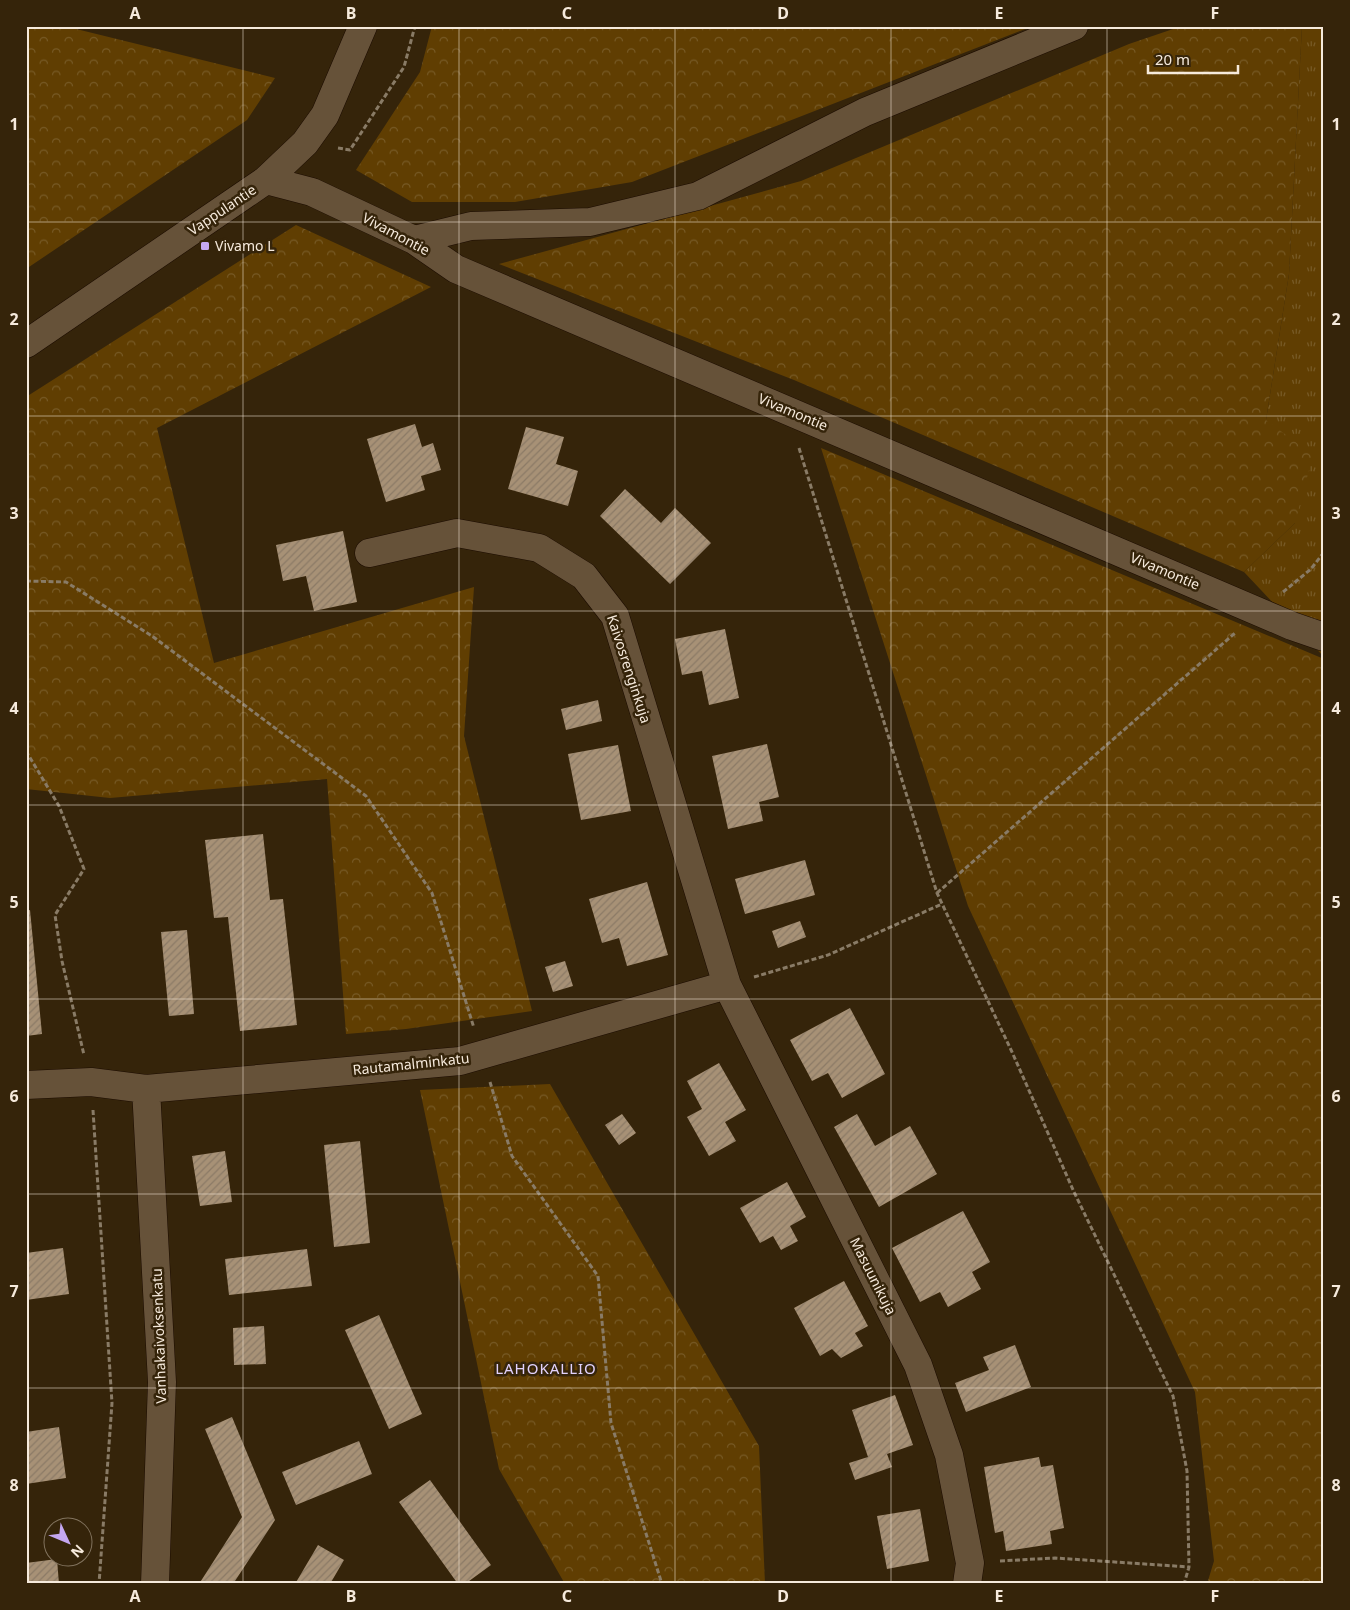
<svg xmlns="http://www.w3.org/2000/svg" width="1350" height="1610" viewBox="0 0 1350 1610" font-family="'Noto Sans',sans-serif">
<defs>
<pattern id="grass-tufts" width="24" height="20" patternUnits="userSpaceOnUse" patternTransform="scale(1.25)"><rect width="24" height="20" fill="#603e02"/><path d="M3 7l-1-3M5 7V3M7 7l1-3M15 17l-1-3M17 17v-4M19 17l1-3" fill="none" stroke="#775a26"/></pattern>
<pattern id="forest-crowns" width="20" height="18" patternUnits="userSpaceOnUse" patternTransform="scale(1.25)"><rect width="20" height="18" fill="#603e02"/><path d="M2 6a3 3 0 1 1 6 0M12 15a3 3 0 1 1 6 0" fill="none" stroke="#775a26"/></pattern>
<pattern id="building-hatch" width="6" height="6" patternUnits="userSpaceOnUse" patternTransform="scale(1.25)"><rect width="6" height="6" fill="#a79176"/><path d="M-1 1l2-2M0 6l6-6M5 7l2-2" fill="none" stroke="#8b7a66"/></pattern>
</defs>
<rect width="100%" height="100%" fill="#35240a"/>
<!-- grass -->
<path fill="url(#grass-tufts)" d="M1302 26H1324V657L1244 572 1295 523 1266 420 1289 274Z"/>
<!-- forest -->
<path fill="url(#forest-crowns)" d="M26 26H64L275 78 247 120 26 269Z
M432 26H1033L632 182 515 202H412L356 170 420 72Z
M1182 26H1302L1289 274 1266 420 1313 455 1295 523 1244 572 794 380 499 264 801 181 1129 44Z
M296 225 431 287 157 428 214 663 474 587 464 736 532 1011 406 1029 346 1034 327 779 110 798 26 789V397Z
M821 448 1324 659V1584H1207L1214 1561 1195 1392 968 906Z
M550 1084 759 1446 765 1584H565L499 1469 420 1090Z"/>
<!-- building -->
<path fill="url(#building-hatch)" d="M415 424 422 447 433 443 441 470 421 476 425 490 386 502 367 439Z
M526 427 564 437 556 464 578 471 568 506 508 489Z
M625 489 661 523 675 508 711 543 670 584 600 516Z
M343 531 357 602 314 611 306 576 283 581 276 545Z
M725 629 739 698 709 705 702 671 682 675 675 639Z
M598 700 602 721 566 730 561 709Z
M767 744 779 797 759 802 763 821 728 829 712 756Z
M618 745 631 811 581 820 568 754Z
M263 834 270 900 283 899 297 1025 240 1031 228 917 214 918 205 840Z
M805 860 815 895 745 914 735 879Z
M647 882 668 955 627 966 619 938 602 943 589 899Z
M30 910 42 1034 26 1036V911Z
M800 921 806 937 778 948 772 931Z
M187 930 194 1014 169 1016 161 932Z
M565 961 573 986 553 992 545 967Z
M850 1008 885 1074 842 1098 828 1073 812 1081 790 1040Z
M719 1063 746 1110 725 1122 736 1141 709 1156 687 1117 702 1109 687 1081Z
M622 1114 636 1133 619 1145 605 1125Z
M857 1114 875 1146 910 1126 937 1174 879 1207 834 1127Z
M360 1141 370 1243 334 1247 324 1145Z
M225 1151 232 1202 200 1206 192 1156Z
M787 1182 806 1217 790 1226 798 1241 781 1250 773 1236 760 1243 740 1208Z
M963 1211 990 1262 972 1272 981 1289 948 1307 940 1292 920 1302 892 1248Z
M63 1248 69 1294 26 1300V1253Z
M307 1249 312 1286 229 1295 225 1259Z
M844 1281 868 1326 855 1333 863 1346 841 1358 832 1349 820 1356 794 1308Z
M379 1315 422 1414 389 1429 345 1330Z
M264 1326 266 1364 234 1365 233 1328Z
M1015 1345 1031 1387 966 1412 955 1383 989 1370 983 1357Z
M895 1395 913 1445 887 1454 892 1467 855 1480 849 1463 868 1457 852 1410Z
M232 1417 275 1520 233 1584H199L242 1517 205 1429Z
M59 1427 66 1478 26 1484V1432Z
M359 1441 372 1474 296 1505 282 1472Z
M1039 1457 1041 1467 1053 1465 1064 1528 1050 1531 1052 1544 1006 1551 1003 1531 995 1533 984 1467Z
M430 1480 491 1565 465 1584H458L399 1502Z
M920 1509 929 1561 887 1569 877 1516Z
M318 1545 344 1560 330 1584H295Z
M57 1559 59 1584H26V1563Z"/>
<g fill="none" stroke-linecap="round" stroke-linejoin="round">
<defs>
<path id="minor" d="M266 180 312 192 414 240 456 269 1292 626 1324 637
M414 240 471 226 590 222 698 196 865 112 1074 26
M26 344 266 180 305 143 325 115 363 26
M369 553 457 533 539 548 584 576 615 616 727 985 918 1365 949 1455 970 1563 967 1584
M26 1085 91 1082 146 1089 460 1061 727 985
M146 1089 162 1382 155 1584"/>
</defs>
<!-- minor casing -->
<use href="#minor" stroke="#1c0c00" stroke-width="29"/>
<!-- path -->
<path stroke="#897b66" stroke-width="3" stroke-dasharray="5 2.5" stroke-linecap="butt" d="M338 148 350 150 404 67 415 26
M799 448 937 893 1012 1052 1074 1192 1173 1396 1187 1471 1189 1567 1184 1584
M26 581 66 582 152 636 366 796 432 893 474 1028
M1283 592 1311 569 1324 552
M26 751 59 806 84 869 55 915 62 961 84 1055
M937 893 1235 633
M754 977 828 955 942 904
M490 1082 512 1156 598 1276 611 1423 662 1584
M93 1110 112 1403 99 1584
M1000 1561 1055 1558 1189 1567"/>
<!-- minor -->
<use href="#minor" stroke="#665239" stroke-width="28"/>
</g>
<!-- grid -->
<path fill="none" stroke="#f6eadc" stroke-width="1" stroke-opacity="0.55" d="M243 26V1584M459 26V1584M675 26V1584M891 26V1584M1107 26V1584M26 222H1324M26 416H1324M26 611H1324M26 805H1324M26 999H1324M26 1194H1324M26 1388H1324"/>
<!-- markers -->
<rect fill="#c5a7f1" stroke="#35240a" stroke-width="2" x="200" y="241" width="10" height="10" rx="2.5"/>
<g text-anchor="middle" stroke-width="5" stroke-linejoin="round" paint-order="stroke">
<!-- street labels -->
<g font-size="14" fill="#f6eadc" stroke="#35240a">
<text transform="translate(222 210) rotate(-34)" y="5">Vappulantie</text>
<text transform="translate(396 234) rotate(28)" y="5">Vivamontie</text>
<text transform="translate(793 412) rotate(23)" y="5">Vivamontie</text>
<text transform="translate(1165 571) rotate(23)" y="5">Vivamontie</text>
<text transform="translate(629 669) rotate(72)" y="5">Kaivosrenginkuja</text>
<text transform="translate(411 1064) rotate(-6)" y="5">Rautamalminkatu</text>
<text transform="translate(873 1276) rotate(63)" y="5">Masuunikuja</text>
<text transform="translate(159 1336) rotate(-92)" y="5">Vanhakaivoksenkatu</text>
</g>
<!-- poi labels -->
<g font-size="14" fill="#f6eadc" stroke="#35240a" text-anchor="start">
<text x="215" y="251">Vivamo L</text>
</g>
<!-- neighbourhood labels -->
<g font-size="15" letter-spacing="1" fill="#e2d2fc" stroke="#35240a">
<text x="546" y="1374">LAHOKALLIO</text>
</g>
</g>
<!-- border -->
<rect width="1350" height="1610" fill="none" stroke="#35240a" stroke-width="55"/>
<!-- north arrow -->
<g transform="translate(68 1542) rotate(134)"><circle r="24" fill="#35240a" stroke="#82735e"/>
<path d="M0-4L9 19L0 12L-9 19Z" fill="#c5a7f1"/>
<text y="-8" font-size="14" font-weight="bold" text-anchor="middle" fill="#f6eadc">N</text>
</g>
<!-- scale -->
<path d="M1148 65v8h90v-8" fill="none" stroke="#f6eadc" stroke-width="2.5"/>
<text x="1155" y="65" font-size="15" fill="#f6eadc" stroke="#35240a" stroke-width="4" paint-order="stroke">20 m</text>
<rect x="28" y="28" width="1294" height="1554" fill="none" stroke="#f6eadc" stroke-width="2"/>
<g font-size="16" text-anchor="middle" font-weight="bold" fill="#f6eadc">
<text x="135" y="19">A</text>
<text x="351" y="19">B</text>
<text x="567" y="19">C</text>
<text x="783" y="19">D</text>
<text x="999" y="19">E</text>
<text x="1215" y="19">F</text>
<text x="14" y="130">1</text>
<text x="1336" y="130">1</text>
<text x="14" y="325">2</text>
<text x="1336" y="325">2</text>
<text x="14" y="519">3</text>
<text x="1336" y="519">3</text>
<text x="14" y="714">4</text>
<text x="1336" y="714">4</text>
<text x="14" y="908">5</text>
<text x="1336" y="908">5</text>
<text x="14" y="1102">6</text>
<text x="1336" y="1102">6</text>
<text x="14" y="1297">7</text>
<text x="1336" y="1297">7</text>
<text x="14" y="1491">8</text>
<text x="1336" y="1491">8</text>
<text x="135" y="1602">A</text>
<text x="351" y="1602">B</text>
<text x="567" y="1602">C</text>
<text x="783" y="1602">D</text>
<text x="999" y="1602">E</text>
<text x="1215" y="1602">F</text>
</g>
</svg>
